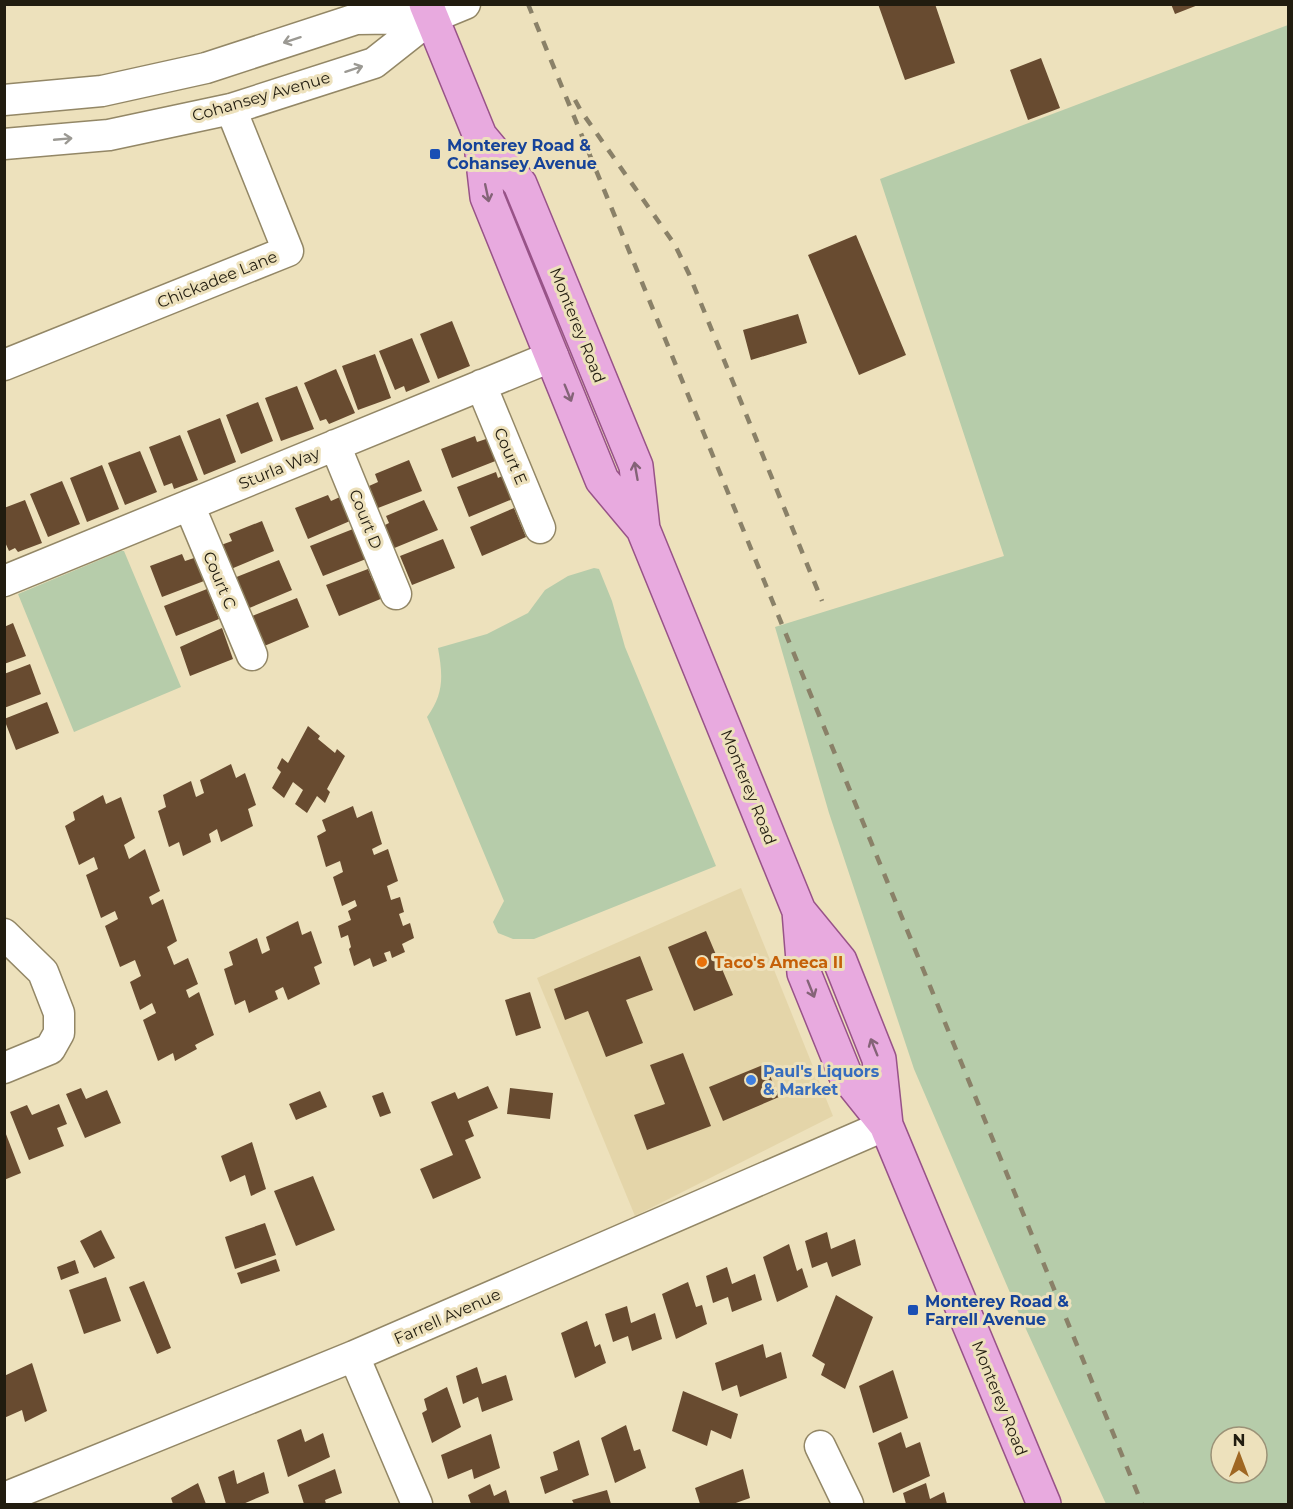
<svg xmlns="http://www.w3.org/2000/svg" width="1293" height="1509" viewBox="0 0 1293 1509" font-family="Montserrat,sans-serif">
<rect width="100%" height="100%" fill="#ede1bc"/>
<!-- built -->
<path fill="#e4d5a9" d="M741 888 833 1116 635 1216 537 978Z"/>
<!-- green -->
<path fill="#b6ccaa" fill-rule="evenodd" d="M1288 25V1504H1106L1020 1316 914 1069 829 813 775 627 1004 556 880 179ZM1221 1437H1257V1473H1221Z
M121 551H124L181 687 74 732 18 594Z
M594 568 599 569 612 601 625 647 716 866 534 939H513L498 933 493 922 504 901 427 717C444 694 443 676 438 648L487 634 528 613 545 590 568 576Z"/>
<!-- building -->
<path fill="#684b30" d="M878 4H935L955 63 905 80Z
M1171 4H1198V5L1175 14Z
M1041 58 1060 108 1028 120 1010 70Z
M856 235 906 355 859 375 808 255Z
M798 314 807 343 751 360 743 330Z
M452 321 470 366 438 379 420 334Z
M412 338 430 382 406 392 404 386 395 390 379 351Z
M375 354 391 398 358 410 342 366Z
M336 369 355 413 329 424 326 419 320 421 304 383Z
M297 386 314 429 281 441 265 398Z
M258 402 273 441 241 454 226 415Z
M220 418 236 462 204 475 187 431Z
M180 435 198 480 174 489 172 483 164 486 149 447Z
M475 436 477 442 489 438 498 460 452 478 441 449Z
M140 451 157 492 125 505 108 463Z
M409 460 422 491 378 508 369 486 378 482 375 474Z
M102 465 119 509 87 522 70 478Z
M496 472 498 478 506 474 515 498 469 517 457 487Z
M62 481 80 524 48 537 30 494Z
M328 495 331 501 340 497 350 521 308 539 295 508Z
M25 500 42 543 18 552 15 548 9 551 4 540V508Z
M424 500 438 530 392 549 386 535 388 534 385 525 389 523 386 516Z
M514 508 526 537 482 556 470 527Z
M262 521 274 551 231 569 221 545 232 541 229 534Z
M353 529 366 559 323 576 310 546Z
M443 539 455 568 412 585 400 556Z
M182 554 185 561 194 558 204 581 162 597 150 566Z
M279 560 292 590 247 609 234 578Z
M368 569 373 581 376 580 383 598 339 616 326 585Z
M207 589 219 619 176 636 164 606Z
M297 598 309 627 262 647 252 616Z
M13 623 26 656 4 664V627Z
M222 628 233 659 190 676 180 647Z
M30 664 41 694 4 708V674Z
M47 702 59 733 16 750 4 719Z
M308 726 320 736 318 739 335 753 337 749 345 756 327 789 330 792 325 803 317 796 307 813 295 804 303 790 293 782 284 798 272 788 281 772 277 768 282 758 288 763Z
M231 764 236 778 245 773 256 805 248 809 253 826 221 842 217 829 209 834 211 842 183 856 179 842 169 847 158 811 166 807 163 795 191 781 196 797 204 793 200 780Z
M103 795 106 804 121 797 135 838 124 845 129 859 145 849 160 891 149 897 152 905 163 899 177 941 167 947 174 965 188 958 198 984 186 990 189 998 199 992 214 1035 195 1045 197 1049 175 1061 173 1053 158 1061 143 1020 156 1013 152 1003 140 1010 130 982 141 976 135 960 120 967 105 926 118 919 115 911 101 918 86 875 98 869 94 857 79 865 65 826 75 820 73 812Z
M353 806 357 818 372 811 382 844 372 849 374 855 388 849 398 881 387 886 391 900 400 897 404 912 399 914 403 926 410 923 414 938 402 944 405 952 392 958 390 951 384 953 387 961 373 967 370 958 354 966 349 949 351 947 348 935 341 938 338 926 351 920 348 911 357 906 355 900 342 906 333 877 343 872 340 861 326 867 317 836 326 831 322 820Z
M298 921 302 935 311 931 322 963 314 967 320 984 288 1000 283 987 275 991 278 999 249 1013 245 1000 235 1005 224 969 233 965 229 952 257 938 262 954 270 950 266 937Z
M706 931 733 995 694 1011 668 947Z
M640 956 653 990 626 1000 643 1043 606 1057 588 1011 565 1020 554 989Z
M530 992 541 1028 516 1036 505 1000Z
M683 1053 711 1126 647 1150 634 1115 665 1104 650 1065Z
M765 1064 779 1097 723 1121 709 1087Z
M488 1086 498 1108 468 1121 474 1136 465 1140 481 1178 433 1199 420 1169 453 1155 431 1102 455 1092 458 1099Z
M81 1088 86 1099 107 1090 121 1123 85 1138 66 1094Z
M510 1088 553 1093 550 1119 507 1114Z
M320 1091 327 1107 296 1120 289 1104Z
M383 1092 391 1113 380 1117 372 1096Z
M59 1104 67 1124 57 1128 64 1146 29 1160 10 1112 27 1105 32 1115Z
M4 1129 21 1173 4 1180Z
M252 1142 266 1189 251 1196 245 1175 230 1182 221 1156Z
M313 1176 335 1230 296 1246 274 1191Z
M265 1223 276 1255 235 1269 225 1237Z
M101 1230 115 1258 94 1268 80 1241Z
M827 1232 831 1249 855 1239 861 1265 832 1277 827 1262 812 1268 805 1241Z
M789 1244 797 1271 802 1268 808 1287 777 1302 763 1257Z
M276 1259 280 1271 241 1284 237 1273Z
M75 1260 79 1273 61 1280 57 1267Z
M727 1267 732 1284 755 1274 762 1300 732 1312 728 1297 713 1303 706 1276Z
M106 1277 121 1321 84 1334 69 1290Z
M144 1281 171 1348 157 1354 129 1287Z
M688 1282 696 1307 702 1305 707 1324 676 1339 662 1294Z
M836 1295 873 1317 845 1389 821 1375 825 1364 812 1356Z
M627 1306 631 1323 655 1313 662 1339 632 1351 628 1336 613 1342 605 1314Z
M587 1321 595 1347 600 1344 606 1363 575 1378 561 1333Z
M763 1344 766 1358 781 1352 787 1378 740 1397 737 1385 722 1391 715 1363Z
M32 1363 47 1411 25 1422 22 1410 4 1418V1376Z
M477 1367 482 1384 506 1375 513 1400 482 1412 478 1397 463 1404 456 1376Z
M893 1370 908 1418 873 1433 859 1386Z
M447 1387 461 1427 432 1443 422 1413 427 1410 424 1399Z
M683 1391 738 1414 731 1439 711 1430 707 1446 672 1431Z
M626 1425 634 1451 640 1449 646 1468 615 1483 601 1438Z
M301 1429 305 1442 323 1433 330 1457 288 1477 277 1440Z
M901 1432 906 1448 920 1442 930 1476 893 1493 878 1443Z
M491 1434 500 1468 474 1479 472 1469 448 1479 441 1455Z
M579 1440 589 1475 545 1494 540 1477 558 1470 553 1452Z
M335 1469 342 1493 325 1500 326 1504H304L298 1485Z
M743 1469 750 1498 733 1504H700L695 1488Z
M234 1470 237 1484 264 1472 269 1493 243 1504H226L218 1477Z
M198 1483 206 1504H173L171 1498Z
M926 1483 930 1499 944 1492 947 1504H906L903 1493Z
M490 1484 494 1496 506 1490 510 1504H471L468 1495Z
M607 1490 611 1504H574L572 1500Z"/>
<g fill="none" stroke-linecap="round" stroke-linejoin="round">
<defs>
<path id="minor" d="M4 100 102 91 206 68 356 19 431 18
M4 144 109 135 231 109 374 63 431 18 465 4
M4 365 288 251 231 109
M481 385 540 528
M335 445 396 594
M189 505 252 655
M4 581 553 356
M4 934 43 972 59 1013V1033L50 1049 4 1068
M354 1356 417 1504
M820 1446 848 1504
M4 1498 354 1356 886 1125"/>
<path id="major" d="M426 4 480 136 487 197 602 480 643 529
M480 136 520 184 546 247 636 466 643 529 799 911 804 973 845 1074 886 1125 1044 1504
M799 911 840 961 879 1059 886 1125"/>
</defs>
<!-- minor casing -->
<use href="#minor" stroke="#938766" stroke-width="33"/>
<!-- major casing -->
<use href="#major" stroke="#985388" stroke-width="36"/>
<!-- minor -->
<use href="#minor" stroke="#fff" stroke-width="30"/>
<!-- major -->
<use href="#major" stroke="#e8aadf" stroke-width="33"/>
<!-- rail -->
<path stroke="#8a8168" stroke-width="4.5" stroke-dasharray="10 10" stroke-linecap="butt" d="M528 4 1142 1504
M575 100 581 111 675 245 689 274 822 601"/>
</g>
<!-- one-way arrows -->
<defs><path id="oneway-shaft" d="M-6 0H5M1.5-3L5.5 0L1.5 3" fill="none" stroke-width="1.6" stroke-linecap="round" stroke-linejoin="round" transform="scale(1.5)"/></defs>
<g stroke="#9b9993">
<use href="#oneway-shaft" transform="translate(292 40) rotate(162)"/>
<use href="#oneway-shaft" transform="translate(354 69) rotate(-18)"/>
<use href="#oneway-shaft" transform="translate(63 139) rotate(-5)"/>
</g>
<g stroke="#846377">
<use href="#oneway-shaft" transform="translate(487 193) rotate(78)"/>
<use href="#oneway-shaft" transform="translate(568 393) rotate(68)"/>
<use href="#oneway-shaft" transform="translate(636 471) rotate(-100)"/>
<use href="#oneway-shaft" transform="translate(811 989) rotate(68)"/>
<use href="#oneway-shaft" transform="translate(874 1047) rotate(-112)"/>
</g>
<!-- markers -->
<g fill="#1a4fb4" stroke="#ede1bc" stroke-width="2">
<rect x="429" y="148" width="12" height="12" rx="3"/>
<rect x="907" y="1304" width="12" height="12" rx="3"/>
</g>
<circle fill="#e8710a" stroke="#ede1bc" stroke-width="2" cx="702" cy="962" r="6"/>
<circle fill="#3f7fe0" stroke="#ede1bc" stroke-width="2" cx="751" cy="1080" r="6"/>
<g text-anchor="middle" stroke-width="6" stroke-linejoin="round" paint-order="stroke">
<!-- street labels -->
<g font-size="16" fill="#211c0f" stroke="#ede1bc">
<text transform="translate(261 96) rotate(-16)" y="6">Cohansey Avenue</text>
<text transform="translate(217 279) rotate(-22)" y="6">Chickadee Lane</text>
<text transform="translate(578 325) rotate(68)" y="6">Monterey Road</text>
<text transform="translate(511 456) rotate(67)" y="6">Court E</text>
<text transform="translate(279 468) rotate(-22)" y="6">Sturla Way</text>
<text transform="translate(366 519) rotate(68)" y="6">Court D</text>
<text transform="translate(220 580) rotate(67)" y="6">Court C</text>
<text transform="translate(749 787) rotate(68)" y="6">Monterey Road</text>
<text transform="translate(447 1316) rotate(-24)" y="6">Farrell Avenue</text>
<text transform="translate(1000 1398) rotate(68)" y="6">Monterey Road</text>
</g>
<!-- transit labels -->
<g font-size="16" font-weight="bold" fill="#164399" stroke="#ede1bc" text-anchor="start">
<text x="447" y="151">Monterey Road &amp;<tspan x="447" dy="18">Cohansey Avenue</tspan></text>
<text x="925" y="1307">Monterey Road &amp;<tspan x="925" dy="18">Farrell Avenue</tspan></text>
</g>
<!-- food labels -->
<g font-size="16" font-weight="bold" fill="#c56008" stroke="#ede1bc" text-anchor="start">
<text x="714" y="968">Taco's Ameca II</text>
</g>
<!-- shop labels -->
<g font-size="16" font-weight="bold" fill="#366cbe" stroke="#ede1bc" text-anchor="start">
<text x="763" y="1077">Paul's Liquors<tspan x="763" dy="18">&amp; Market</tspan></text>
</g>
</g>
<!-- border -->
<rect width="1293" height="1509" fill="none" stroke="#211c0f" stroke-width="12"/>
<!-- north arrow -->
<g transform="translate(1239 1455)"><circle r="28" fill="#ede1bc" stroke="#9b9277" stroke-width="1.5"/>
<path d="M0-4.5L10 22L0 15L-10 22Z" fill="#9f6723"/>
<text y="-9" font-size="16" font-weight="bold" text-anchor="middle" fill="#211c0f">N</text>
</g>
</svg>
